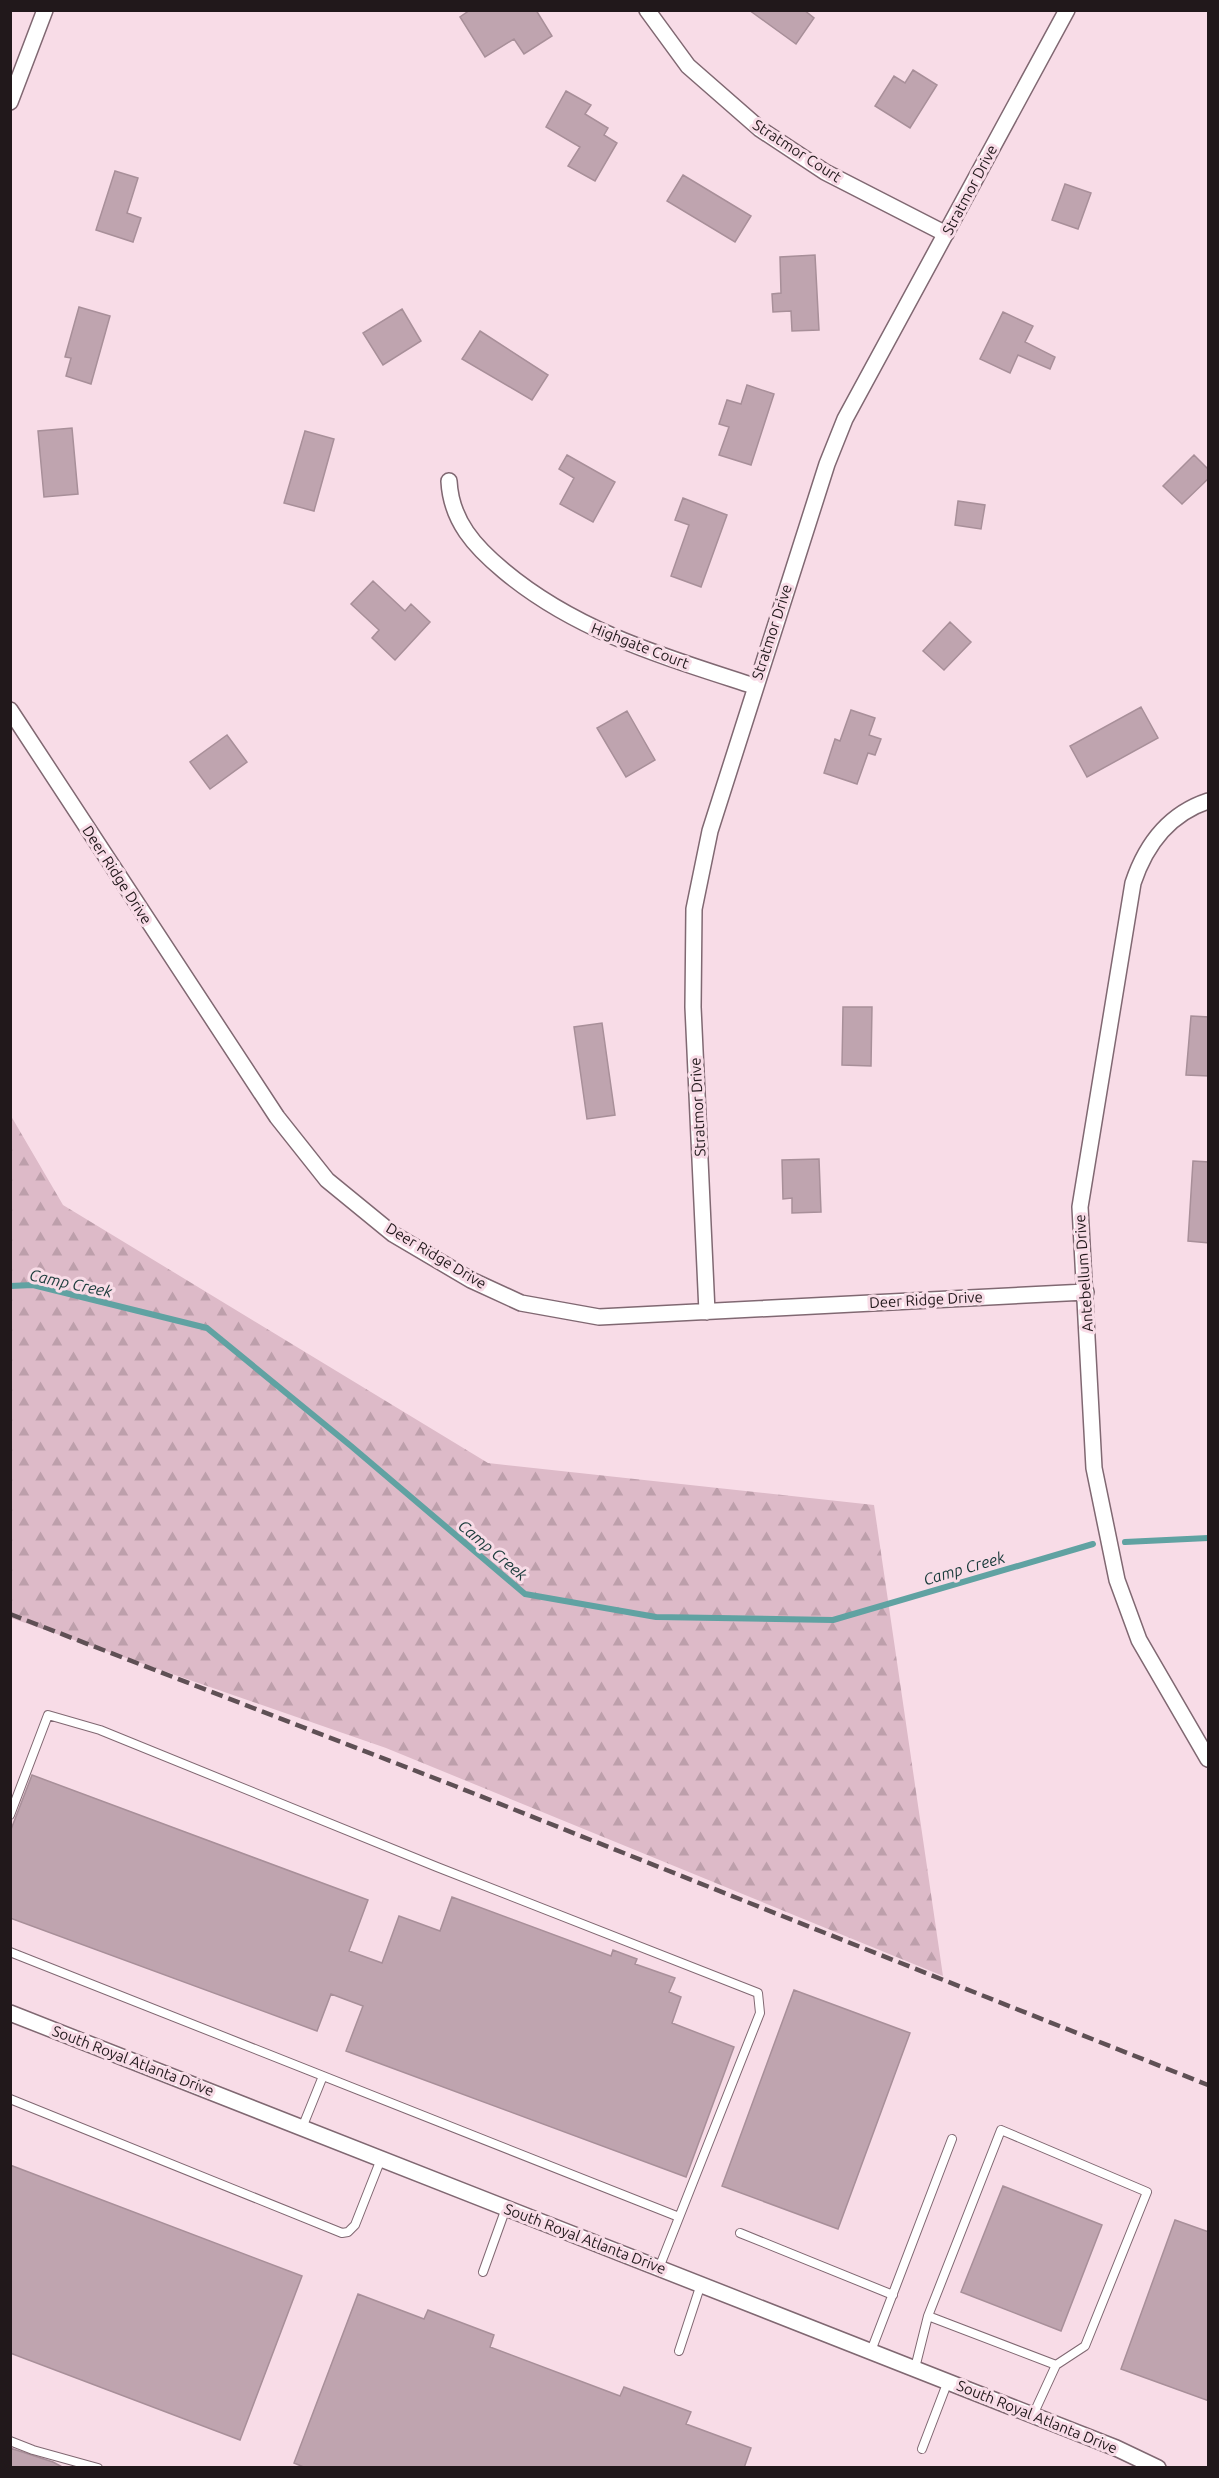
<svg xmlns="http://www.w3.org/2000/svg" width="1219" height="2478" viewBox="0 0 1219 2478" font-family="Ubuntu,sans-serif">
<defs>
<pattern id="forest-firs" width="22" height="20" patternUnits="userSpaceOnUse" patternTransform="scale(1.5)"><rect width="22" height="20" fill="#ddbac8"/><path d="M5 1l3.5 6h-7zM16 11l3.5 6h-7z" fill="#bd9fab"/></pattern>
</defs>
<rect width="100%" height="100%" fill="#f8dce7"/>
<!-- forest -->
<path fill="url(#forest-firs)" d="M11 1116 63 1205 488 1463 874 1505 943 1976 386 1748 11 1618Z"/>
<g fill="none" stroke-linecap="round" stroke-linejoin="round">
<!-- stream -->
<path stroke="#60a2a2" stroke-width="6" d="M10 1286 33 1285 207 1328 351 1446 525 1594 656 1617 833 1620 1093 1544
M1125 1542 1208 1538"/>
</g>
<!-- building -->
<path fill="#bfa4af" stroke="#a88f99" stroke-width="1.5" d="M470 10H536L552 36 524 54 514 39 485 57 460 17Z
M749 10H804L814 18 796 44Z
M913 70 937 85 910 128 875 106 894 76 905 83Z
M566 91 591 105 585 114 608 128 604 135 617 143 595 181 568 166 580 147 546 127Z
M115 171 138 178 127 213 141 218 133 242 96 230Z
M683 175 751 216 735 242 667 201Z
M1065 184 1091 193 1078 229 1052 220Z
M815 255 819 330 792 331 791 311 773 312 772 294 781 293 780 257Z
M79 307 110 316 91 384 66 376 71 358 65 357Z
M402 309 421 341 383 365 363 333Z
M1003 312 1033 326 1025 342 1055 357 1050 369 1018 355 1010 373 980 359Z
M480 331 548 375 532 400 462 359Z
M747 385 774 394 751 465 719 455 729 427 719 424 727 400 741 404Z
M72 428 78 494 44 497 38 431Z
M305 431 334 439 314 511 284 503Z
M567 455 615 482 593 522 560 504 574 478 559 469Z
M1194 455 1209 470V478L1182 504 1163 486Z
M683 498 727 515 701 587 671 576 689 525 675 520Z
M958 501 985 505 981 529 955 525Z
M373 581 405 611 411 604 430 622 395 660 372 638 379 630 351 604Z
M950 622 971 642 944 670 923 651Z
M1141 707 1158 738 1087 777 1070 746Z
M851 710 875 718 869 735 881 739 875 755 868 753 857 784 824 773 835 739 840 741Z
M627 711 655 760 626 777 597 728Z
M227 735 247 762 210 789 190 762Z
M843 1007H872L871 1066 842 1065Z
M1191 1016 1209 1017V1076L1186 1075Z
M602 1023 615 1115 587 1119 574 1027Z
M819 1159 821 1212 792 1213V1198L783 1199 782 1160Z
M1193 1161 1209 1162V1243L1188 1241Z
M32 1775 368 1900 349 1951 382 1963 399 1916 440 1931 452 1897 611 1956 613 1950 637 1959 635 1964 675 1978 669 1992 681 1997 672 2023 734 2047 686 2177 346 2051 363 2006 331 1994 317 2031 10 1918V1832Z
M794 1990 910 2033 838 2229 722 2186Z
M10 2165 302 2276 240 2440 10 2353Z
M1003 2186 1102 2225 1061 2331 961 2292Z
M1175 2220 1209 2232V2401L1121 2369Z
M358 2294 424 2319 428 2310 494 2335 490 2347 620 2396 624 2387 691 2412 686 2424 751 2448 744 2468H306L294 2463Z
M10 2448 53 2462 64 2468H10Z"/>
<g fill="none" stroke-linecap="round" stroke-linejoin="round">
<defs>
<path id="service" d="M10 1815 48 1715 100 1730 437 1867 758 1993 760 2013 659 2268
M10 1952 679 2217
M10 2099 342 2233 348 2232 355 2225 381 2159
M302 2128 323 2076
M740 2233 893 2295
M483 2272 506 2208
M928 2316 1056 2365
M679 2351 701 2284
M871 2351 952 2139
M915 2368 928 2316 1001 2130 1147 2192 1085 2346 1056 2365 1033 2415
M10 2441 33 2450 98 2468
M922 2449 948 2381"/>
<path id="minor" d="M647 10 688 66 760 129 825 172 946 234
M10 102 45 10
M449 481C451 521 475 547 504 571 577 632 665 657 754 686
M10 710 277 1117 327 1180 393 1234 471 1280 521 1303 599 1317 1086 1292
M1208 801C1169 814 1146 844 1133 883L1080 1207 1094 1468 1117 1580 1139 1640 1208 1759
M707 1312 693 1007 694 909 710 831 827 464 845 419 1067 10
M10 2013 1116 2448 1158 2468"/>
</defs>
<!-- service casing -->
<use href="#service" stroke="#806872" stroke-width="10"/>
<!-- minor casing -->
<use href="#minor" stroke="#806872" stroke-width="18"/>
<!-- service -->
<use href="#service" stroke="#fff" stroke-width="8"/>
<!-- minor -->
<use href="#minor" stroke="#fff" stroke-width="15"/>
<!-- rail -->
<path stroke="#5f5055" stroke-width="4.5" stroke-dasharray="12 6" stroke-linecap="butt" d="M10 1614 455 1786 1208 2085"/>
</g>
<g text-anchor="middle" stroke-width="6" stroke-linejoin="round" paint-order="stroke">
<!-- street labels -->
<g font-size="15" fill="#21181b" stroke="#f8dce7">
<text transform="translate(797 151) rotate(33)" y="5">Stratmor Court</text>
<text transform="translate(970 190) rotate(-62)" y="5">Stratmor Drive</text>
<text transform="translate(772 632) rotate(-72)" y="5">Stratmor Drive</text>
<text transform="translate(640 646) rotate(21)" y="5">Highgate Court</text>
<text transform="translate(117 875) rotate(57)" y="5">Deer Ridge Drive</text>
<text transform="translate(698 1107) rotate(-93)" y="5">Stratmor Drive</text>
<text transform="translate(436 1256) rotate(31)" y="5">Deer Ridge Drive</text>
<text transform="translate(1084 1273) rotate(-94)" y="5">Antebellum Drive</text>
<text transform="translate(926 1300) rotate(-3)" y="5">Deer Ridge Drive</text>
<text transform="translate(133 2061) rotate(21)" y="5">South Royal Atlanta Drive</text>
<text transform="translate(585 2239) rotate(21)" y="5">South Royal Atlanta Drive</text>
<text transform="translate(1037 2417) rotate(22)" y="5">South Royal Atlanta Drive</text>
</g>
<!-- water labels -->
<g font-size="16" font-style="italic" fill="#1a3b3b" stroke="#f8dce7">
<text transform="translate(71 1283) rotate(12)" y="6">Camp Creek</text>
<text transform="translate(493 1550) rotate(40)" y="6">Camp Creek</text>
<text transform="translate(964 1568) rotate(-16)" y="6">Camp Creek</text>
</g>
</g>
<!-- border -->
<rect width="1219" height="2478" fill="none" stroke="#21181b" stroke-width="24"/>
</svg>
